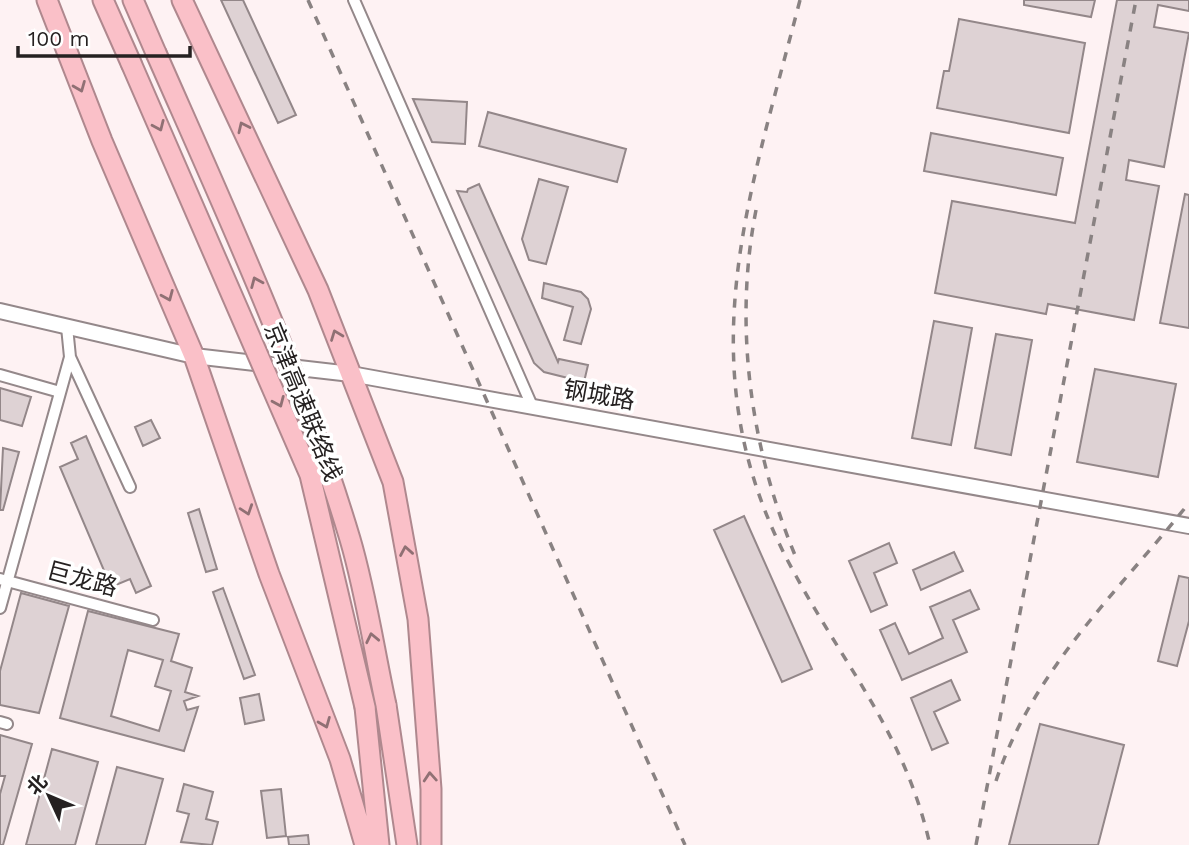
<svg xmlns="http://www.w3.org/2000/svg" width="1189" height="845" viewBox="0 0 1189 845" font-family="'Work Sans','Noto Sans SC',sans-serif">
<rect width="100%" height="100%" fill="#fef2f3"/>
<!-- building -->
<path fill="#ded2d4" stroke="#938789" stroke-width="2" fill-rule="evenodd" d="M221 0H243L296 115 278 123Z
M1024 0H1095L1091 17 1024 5Z
M1117 0H1189V11L1158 5 1154 27 1189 33 1164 167 1129 160 1126 180 1159 186 1134 320 1048 304 1046 314 935 293 952 201 1075 223Z
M959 19 1085 43 1069 133 937 108 944 71H949Z
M413 99 467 102 465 144 432 142Z
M488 112 626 149 617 182 479 146Z
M931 133 1063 158 1056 195 924 171Z
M539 179 568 187 546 264 529 260 522 239Z
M479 184 558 362 559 359 588 365 584 382 544 372 534 363 457 191 467 192 468 189Z
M1185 194 1189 195V328L1160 323Z
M544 283 581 292 588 299 591 309 581 344 564 340 573 307 542 298Z
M934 321 972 328 951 445 912 438Z
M996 334 1032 340 1011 455 975 448Z
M1095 369 1176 384 1158 477 1077 462Z
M0 388 31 397 22 426 0 420Z
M151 420 160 438 143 446 135 427Z
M86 436 151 586 136 593 130 579 111 587 60 467 78 459 71 443Z
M3 448 19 452 3 510H0Z
M199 509 217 569 206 572 188 513Z
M744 516 812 669 782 682 714 530Z
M889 543 897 563 874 573 887 605 871 612 849 561Z
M954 552 963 571 921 590 913 570Z
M1179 576 1189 578V621L1177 666 1158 661Z
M223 588 255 675 244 679 213 592Z
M970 590 979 609 953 620 967 652 902 680 880 630 895 623 909 654 943 638 930 607Z
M21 593 69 606 39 713 0 705V671Z
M88 611 179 634 171 661 192 668 185 692 198 696 184 701 187 710 198 707 184 751 60 718ZM128 650 163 660 155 686 171 691 159 731 111 716Z
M951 680 960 700 934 712 948 743 932 750 911 698Z
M259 694 264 720 245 724 240 698Z
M1040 724 1124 745 1098 845H1009Z
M0 735 32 744 3 845H0V794L5 776H0Z
M52 749 98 762 75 845H26Z
M117 767 163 779 145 845H96Z
M184 784 213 792 206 819 218 822 212 845 181 842 189 814 177 811Z
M281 789 286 836 267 838 261 791Z
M308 835 309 845H289L288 837Z"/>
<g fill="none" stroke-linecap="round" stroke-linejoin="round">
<defs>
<path id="street" d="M354 0 532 406
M67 327 70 357 130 487
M0 375 60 392
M0 579 153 620
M0 608 70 357
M0 722 7 724"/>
<path id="secondary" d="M0 311 194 356 351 374 1189 526"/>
<path id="highway" d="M47 0 102 141 194 356 269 574 340 759 365 845
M103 0 131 63
M133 0 156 53
M182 0 318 290 393 482 418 619 431 789V845
M386 705 407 845
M365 707 379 845"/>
</defs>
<!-- street casing -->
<use href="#street" stroke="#94888a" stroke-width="14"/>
<!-- secondary casing -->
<use href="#secondary" stroke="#94888a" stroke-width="18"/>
<!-- highway casing -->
<use href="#highway" stroke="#af888e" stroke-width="23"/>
<!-- street -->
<use href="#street" stroke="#fff" stroke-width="10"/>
<!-- secondary -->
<use href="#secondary" stroke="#fff" stroke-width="14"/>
<!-- highway -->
<use href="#highway" stroke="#fac0c8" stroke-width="19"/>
<!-- rail -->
<path stroke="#898282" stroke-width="3.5" stroke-dasharray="9 9" stroke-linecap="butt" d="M308 0 685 845
M800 0C747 206 683 374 796 576 848 671 905 735 930 845
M756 210C733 327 751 451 797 560
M996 781C1033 669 1118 592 1189 503
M976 845 1136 0"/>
<defs>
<path id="highway-bridge" d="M156 53C226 212 300 372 350 539 366 593 374 650 386 705
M131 63 310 475 365 707"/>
</defs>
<!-- highway-bridge casing -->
<use href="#highway-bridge" stroke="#af888e" stroke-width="23" stroke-linecap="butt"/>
<!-- highway-bridge -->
<use href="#highway-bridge" stroke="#fac0c8" stroke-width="19"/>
</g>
<!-- one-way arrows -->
<defs><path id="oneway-chevron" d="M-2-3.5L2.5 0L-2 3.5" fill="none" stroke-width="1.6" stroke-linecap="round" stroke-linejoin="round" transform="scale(1.75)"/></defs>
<g stroke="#907074">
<use href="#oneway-chevron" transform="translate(80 87) rotate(68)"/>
<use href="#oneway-chevron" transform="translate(159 126) rotate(66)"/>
<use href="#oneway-chevron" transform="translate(243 127) rotate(-115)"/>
<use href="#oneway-chevron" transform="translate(256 282) rotate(-113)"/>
<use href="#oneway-chevron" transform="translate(168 296) rotate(67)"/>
<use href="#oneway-chevron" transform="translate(336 335) rotate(-111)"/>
<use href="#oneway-chevron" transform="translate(279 402) rotate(67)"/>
<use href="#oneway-chevron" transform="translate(247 510) rotate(71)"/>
<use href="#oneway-chevron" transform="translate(406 551) rotate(-100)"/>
<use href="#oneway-chevron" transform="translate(372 638) rotate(-102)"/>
<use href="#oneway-chevron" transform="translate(325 723) rotate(68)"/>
<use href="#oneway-chevron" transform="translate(430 777) rotate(-94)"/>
</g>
<g text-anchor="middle" stroke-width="7" stroke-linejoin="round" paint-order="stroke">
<!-- street labels -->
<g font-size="24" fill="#252121" stroke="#fff">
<text transform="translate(599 395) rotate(10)" y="8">钢城路</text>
<text transform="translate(303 402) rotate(68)" y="8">京津高速联络线</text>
<text transform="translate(82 579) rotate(15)" y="8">巨龙路</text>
</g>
</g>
<!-- north arrow -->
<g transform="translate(49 796) rotate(314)" stroke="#ffffff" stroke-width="5" paint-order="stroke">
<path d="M0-5L12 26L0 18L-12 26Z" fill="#252121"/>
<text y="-10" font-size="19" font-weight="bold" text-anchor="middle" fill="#252121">北</text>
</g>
<!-- scale -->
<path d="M18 46v10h172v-10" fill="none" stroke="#252121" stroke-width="3.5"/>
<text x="28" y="46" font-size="21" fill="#252121" stroke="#ffffff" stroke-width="5" paint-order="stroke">100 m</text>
</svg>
